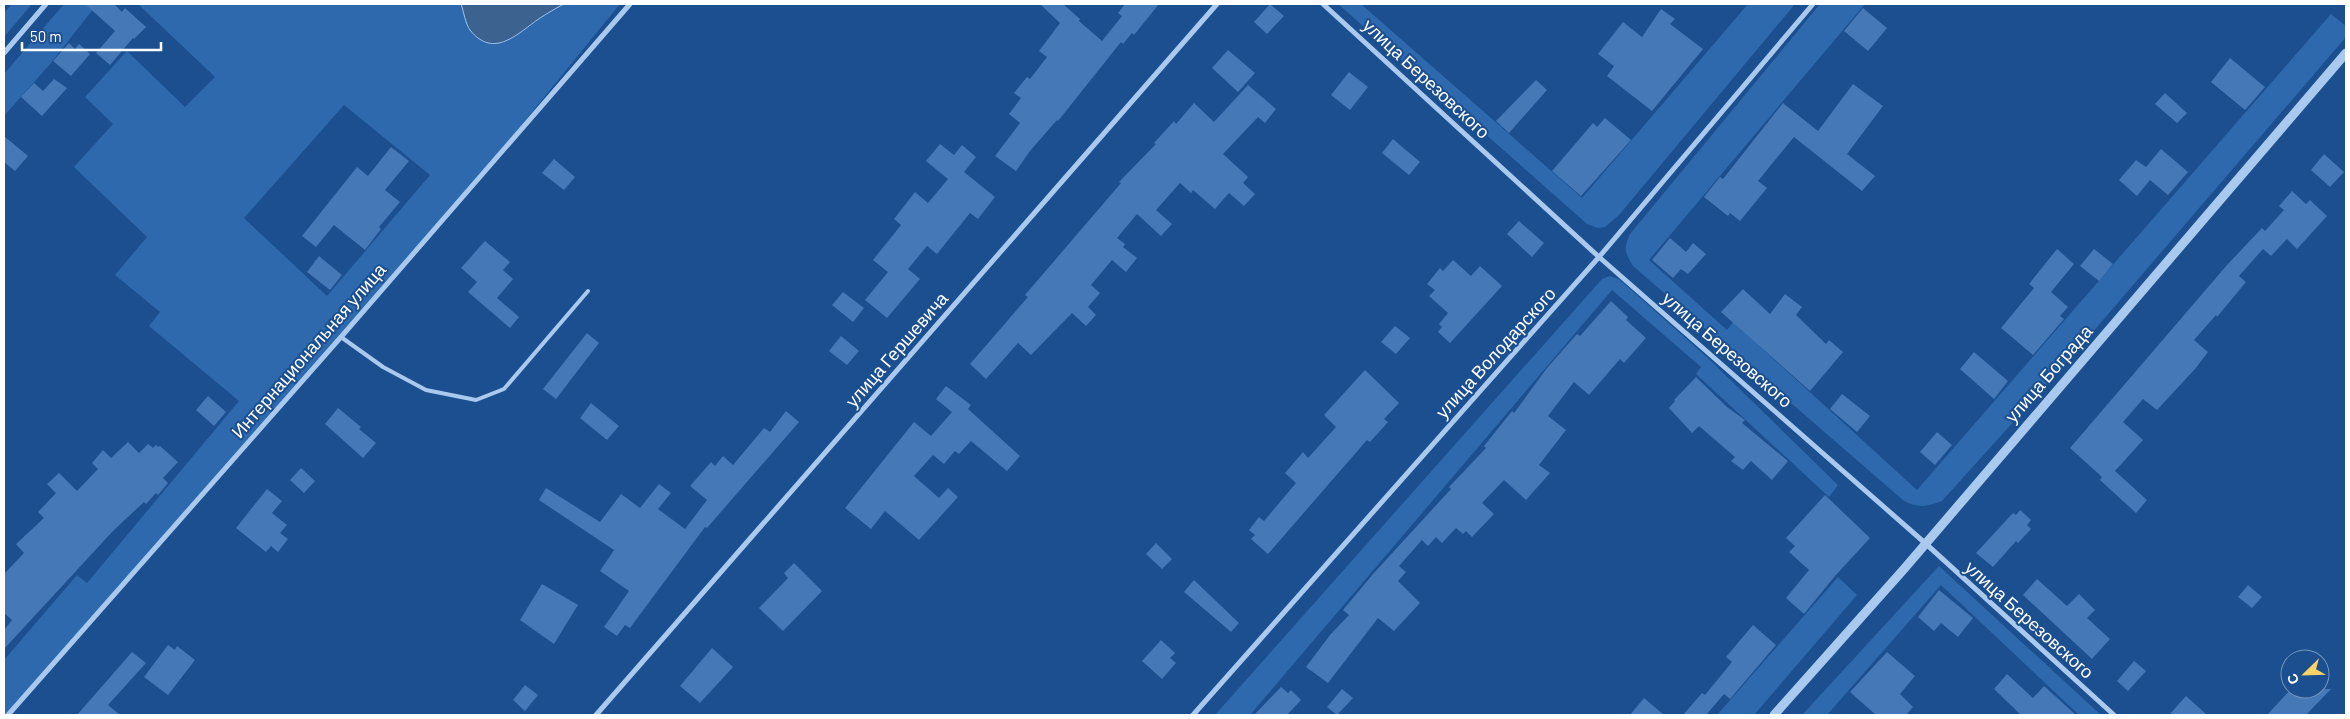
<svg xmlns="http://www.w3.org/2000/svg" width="2350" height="719" viewBox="0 0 2350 719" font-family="Barlow,sans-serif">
<rect width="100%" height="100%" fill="#1b4f8f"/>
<!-- green -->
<path fill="#2e69ad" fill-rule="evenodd" d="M12 4H32L4 37V13Z
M64 4H97L51 63 4 116V74Z
M138 4H461L469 29 541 17 564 4H620L510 139 366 308 8 715H4V660L77 575 87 583 239 401 149 326 160 312 115 275 147 237 74 167 113 124 85 97 127 51 185 107 215 77ZM344 105 430 175 327 296 244 218Z
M1338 4H1361L1582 198 1748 4H1795L1619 215 1605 227 1598 228 1587 224Z
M1820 4H1865L1649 260 1727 330 1733 322 1917 490 2331 14 2346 26V37L2061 369 1942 501C1927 507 1918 508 1904 501L1633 266C1625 252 1623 250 1630 234Z
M1609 276 1619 279 1710 360 1838 485 1829 497 1696 374 1701 367 1612 290 1250 715H1215L1602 279Z
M1939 566 2101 715H2079L1941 585 1827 715H1802Z
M1838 577 1857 595 1754 715H1717Z"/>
<!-- water -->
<path fill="#3c6290" stroke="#9cc4f0" d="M461 4H564C556 8 548 13 540 18 518 33 494 60 470 30 465 23 464 12 461 4Z"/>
<!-- building -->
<path fill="#4478b7" d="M85 4H114L122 12 125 8 146 27 134 39 133 38 110 65 96 53 115 31Z
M1040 4H1063L1080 19 1079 21 1102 41 1122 16 1118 13 1125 4H1159L1134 35 1132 33 1123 44 1121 42 1058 121 1057 120 1030 151 1016 171 995 156 1020 123 1009 114 1021 98 1014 93 1027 77 1030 79 1047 57 1039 51 1060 23Z
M1270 4 1284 16 1267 34 1254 22Z
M1863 8 1887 28 1868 51 1844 31Z
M1661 9 1675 19 1670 24 1703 49 1652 111 1607 76 1614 66 1598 54 1623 22 1642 37Z
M69 43 75 49 79 44 90 54 71 76 53 61Z
M1228 50 1255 73 1238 92 1212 68Z
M2230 58 2265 87 2245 110 2211 82Z
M1349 72 1368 87 1350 110 1331 95Z
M54 79 67 88 42 116 21 97 34 83 43 91Z
M1536 80 1547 90 1509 133 1496 121Z
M1853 84 1883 106 1847 154 1875 176 1862 191 1794 137 1758 181 1767 188 1740 221 1730 213 1728 216 1704 197 1720 177 1723 179 1783 103 1818 131Z
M1248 85 1276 109 1265 123 1258 117 1223 154 1248 177 1243 183 1255 194 1244 206 1229 193 1215 209 1193 190 1191 193 1180 183 1156 210 1172 224 1161 236 1137 214 1117 238 1125 244 1123 247 1137 258 1126 272 1112 260 1091 285 1100 293 1088 307 1096 315 1086 326 1072 313 1031 355 1018 343 986 379 970 364 1028 297 1025 295 1121 183 1119 182 1156 144 1154 143 1174 121 1176 124 1194 103 1214 122Z
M2165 93 2187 113 2177 123 2155 104Z
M1605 118 1631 140 1581 196 1552 171 1593 123 1597 127Z
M4 136 28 156 15 171 4 162Z
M1393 139 1420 162 1409 175 1382 153Z
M940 144 954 155 962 145 976 157 964 172 995 197 978 219 970 213 937 254 927 246 908 269 920 279 887 318 865 300 888 272 873 260 901 225 894 219 915 192 928 203 948 179 926 161Z
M391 147 409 161 385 190 400 202 379 227 381 229 365 250 334 225 316 247 302 236 357 167 368 176Z
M2161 149 2188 172 2168 195 2150 180 2137 196 2119 180 2136 160 2146 167Z
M2324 154 2344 172 2330 187 2311 170Z
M554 159 575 177 564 190 542 173Z
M2292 191 2306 204 2310 200 2327 216 2297 249 2287 239 2271 256 2263 249 2239 276 2246 282 2217 317 2216 315 2194 340 2208 352 2195 369 2157 410 2143 399 2123 422 2143 440 2115 471 2147 500 2136 513 2100 480 2102 477 2070 448 2227 265 2262 228 2265 231 2284 210 2279 206Z
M1519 221 1544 243 1532 257 1507 234Z
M1670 238 1686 252 1693 243 1706 254 1688 274 1681 269 1673 278 1652 260Z
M485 241 510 262 503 270 513 279 497 298 519 317 510 328 468 292 477 282 461 268Z
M2057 249 2074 264 2051 292 2068 307 2060 316 2064 319 2033 355 2001 328 2034 288 2029 284Z
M2094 249 2113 264 2099 281 2080 266Z
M319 256 342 275 330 290 307 272Z
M1453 260 1471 276 1480 266 1502 286 1450 343 1438 332 1442 327 1439 324 1448 313 1429 296 1435 290 1427 284 1440 268 1443 271Z
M1743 289 1770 314 1785 294 1802 307 1796 315 1826 344 1829 340 1843 352 1810 391 1721 312Z
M843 292 864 308 853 322 832 305Z
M1611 301 1628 317 1626 320 1646 338 1624 363 1620 359 1589 395 1574 382 1548 416 1566 430 1539 465 1550 473 1526 500 1504 480 1482 503 1494 514 1472 537 1466 531 1463 534 1456 528 1442 543 1436 537 1428 546 1422 540 1399 566 1406 572 1398 581 1420 603 1394 631 1378 618 1328 683 1306 667 1330 635 1349 615 1343 610 1373 574 1451 489 1449 487 1486 448 1484 446 1512 411 1514 413 1547 368 1577 334 1580 336Z
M1395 326 1410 338 1396 354 1381 342Z
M587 333 599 343 556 399 543 389Z
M841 336 859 351 847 365 829 351Z
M1974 352 2008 381 1994 399 1960 369Z
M1365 370 1399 403 1384 419 1388 422 1370 442 1367 440 1268 554 1251 539 1255 535 1249 530 1259 517 1264 521 1296 483 1285 473 1303 452 1308 458 1336 427 1324 415Z
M1696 377 1727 407 1745 420 1742 423 1788 461 1772 480 1751 461 1743 470 1731 461 1735 457 1699 426 1692 433 1669 408 1675 401 1674 400Z
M946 386 971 405 968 409 1020 456 1007 471 971 441 959 454 955 451 944 464 933 455 914 476 939 498 948 488 958 497 919 540 885 511 871 529 845 508 914 422 931 436 952 412 936 399Z
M1842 394 1870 416 1857 432 1830 409Z
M208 396 226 412 214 426 196 410Z
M591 403 619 426 607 440 580 418Z
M338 408 361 427 359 429 376 443 363 458 325 424Z
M786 411 799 422 707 528 705 527 630 628 625 625 617 636 604 627 629 591 600 571 614 550 539 500 546 488 600 522 621 494 640 508 659 484 671 493 658 509 685 529 707 500 690 486 711 462 715 466 723 456 733 465 764 428 770 432Z
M1937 432 1952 445 1935 465 1920 452Z
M128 442 139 453 148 444 153 448 156 445 158 447 160 446 178 462 163 478 168 483 158 495 156 493 146 504 144 502 113 531 4 649V630L12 620 4 613V574L24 553 16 544 44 518 38 512 56 493 47 484 59 473 77 491 98 469 92 463 103 450 111 458Z
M301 468 315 481 304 493 290 480Z
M267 489 282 501 272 513 287 525 280 533 288 539 278 552 271 546 266 552 236 528Z
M1825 495 1870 538 1835 576 1804 614 1786 598 1809 570 1789 552 1795 546 1786 538Z
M2020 510 2031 520 2027 525 2031 529 2018 543 2016 541 1993 567 1976 553 2013 513 2016 515Z
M1156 543 1172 559 1162 569 1146 554Z
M794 563 822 591 783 631 759 608 788 578 784 573Z
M2037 579 2067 606 2079 594 2095 610 2087 618 2110 639 2092 659 2023 595Z
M1194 580 1239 623 1231 632 1184 592Z
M542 584 578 605 554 644 520 620Z
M2248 585 2262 597 2252 608 2238 597Z
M1939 590 1973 618 1958 637 1941 623 1934 631 1918 617Z
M1753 625 1776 645 1730 699 1724 694 1706 715H1683L1702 693 1705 695 1732 662 1726 657Z
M1161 640 1175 653 1170 658 1176 663 1162 679 1142 661Z
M168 645 175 650 177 646 195 660 168 695 144 677Z
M712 648 733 667 700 703 680 686Z
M132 652 146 663 108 705 120 715H77Z
M1887 652 1915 676 1900 694 1913 707 1906 715H1876L1850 692Z
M2134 661 2146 671 2128 691 2117 681Z
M2007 674 2033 698 2044 686 2076 715H2021L1994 689Z
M525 685 538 695 525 711 513 700Z
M1281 687 1288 693 1291 690 1301 700 1287 715H1254Z
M1342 689 1353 698 1337 715 1327 707Z
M2291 689H2331L2306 715H2267Z
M2186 696 2207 715H2169Z
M1644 698 1664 715H1630Z"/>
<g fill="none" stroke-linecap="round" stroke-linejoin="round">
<!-- service -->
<path stroke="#a9c9ee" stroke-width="4" d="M341 337 383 367 426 390 476 400 504 389 588 291"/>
<!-- minor -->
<path stroke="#a9c9ee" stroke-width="5" d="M1323 4 1599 257 1925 543 2114 715
M4 53 46 4
M8 715 341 337 630 4
M596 715 1217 4
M1193 715 1599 257 1813 4"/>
<!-- tertiary -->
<path stroke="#a9c9ee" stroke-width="9" d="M1774 715 1904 569 2346 53"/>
</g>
<g text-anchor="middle" stroke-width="4" stroke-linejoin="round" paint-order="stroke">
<!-- street labels -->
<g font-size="18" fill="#fff" stroke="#1b4f8f">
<text transform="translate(1426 79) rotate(43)" y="6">улица Березовского</text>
<text transform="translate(897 350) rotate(-49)" y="6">улица Гершевича</text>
<text transform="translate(1727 350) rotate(41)" y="6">улица Березовского</text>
<text transform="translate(309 351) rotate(-49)" y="6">Интернациональная улица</text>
<text transform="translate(1496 353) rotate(-48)" y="6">улица Володарского</text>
<text transform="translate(2049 374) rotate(-49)" y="6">улица Бограда</text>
<text transform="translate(2029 620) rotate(42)" y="6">улица Березовского</text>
</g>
</g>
<!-- border -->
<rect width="2350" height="719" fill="none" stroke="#ffffff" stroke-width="10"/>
<!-- north arrow -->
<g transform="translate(2305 674) rotate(247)"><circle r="24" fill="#1b4f8f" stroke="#7695bc"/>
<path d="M0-4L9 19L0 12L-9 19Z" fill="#ffd166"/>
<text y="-8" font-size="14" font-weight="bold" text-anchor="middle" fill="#ffffff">С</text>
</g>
<!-- scale -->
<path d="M22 42v8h139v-8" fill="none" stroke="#ffffff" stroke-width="2.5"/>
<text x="30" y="42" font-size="15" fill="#ffffff" stroke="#1b4f8f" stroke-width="4" paint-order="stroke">50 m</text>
</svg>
